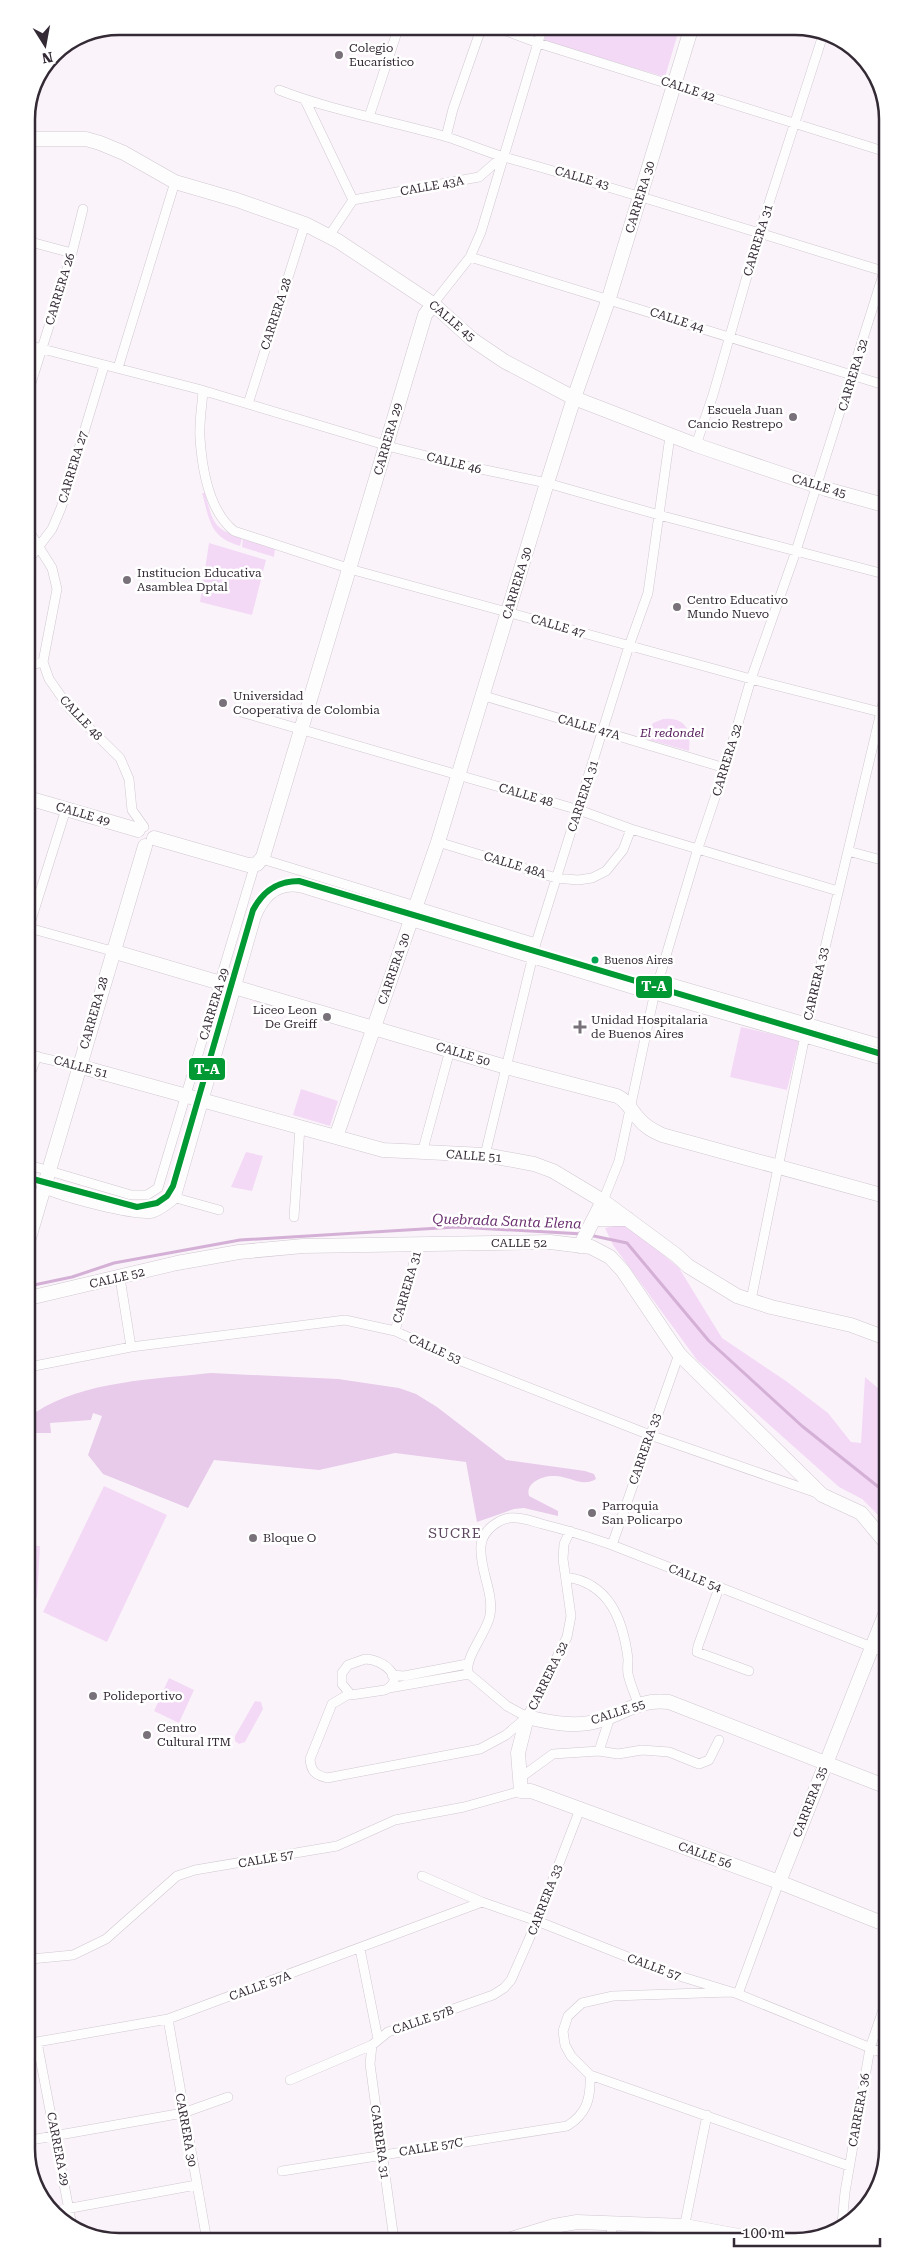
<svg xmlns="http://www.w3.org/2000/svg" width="914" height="2268" viewBox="0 0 914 2268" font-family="'Roboto Serif',serif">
<rect width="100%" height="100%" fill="#faf4fa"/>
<!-- green -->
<path fill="#f3d9f6" d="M549 26H680L665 77 544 41Z
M202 493H205C213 521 212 529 242 538L240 546C210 537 210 522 202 493Z
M243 538 275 548 274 557 242 547Z
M209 543 266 560 252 615 200 602Z
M663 719C687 717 691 731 689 751L646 739 653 723Z
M741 1027 799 1040 787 1090 730 1077Z
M301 1089 338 1101 330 1126 293 1115Z
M246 1152 263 1156 252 1191 231 1187Z
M626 1224 679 1268 722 1338 786 1381 828 1413 851 1442 861 1443 865 1377 886 1395V1523L862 1499 839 1487 697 1360 613 1245 605 1228Z
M104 1486 167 1515 107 1642 43 1612Z
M30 1545 40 1546 37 1598 30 1597Z
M169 1678 194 1690 179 1723 154 1711Z
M255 1701 261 1702 263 1709 245 1742 239 1744 235 1741V1736Z"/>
<!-- forest -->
<path fill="#e8caea" d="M211 1373 338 1379 399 1388 416 1394 437 1407 506 1460 585 1471 594 1474 596 1479C582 1488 568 1475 553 1476 542 1476 525 1483 529 1496L558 1511V1516L524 1508 514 1509 477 1522 466 1462 395 1453 319 1470 214 1460 188 1508 103 1474 88 1455 102 1416 93 1413 91 1420 50 1423 51 1433H34L36 1412C83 1381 156 1379 211 1373Z"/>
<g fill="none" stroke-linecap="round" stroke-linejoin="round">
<!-- stream -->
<path stroke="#d4b0d6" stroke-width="3" d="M589 1235 627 1243 709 1341 802 1426 886 1493
M29 1286 72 1277 114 1263 240 1240 456 1227 583 1234"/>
<defs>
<path id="street" d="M493 26 538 43 883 151
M279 90C333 111 391 121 447 137 466 143 484 151 504 157 631 192 757 233 883 271
M305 100 353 200
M369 117 399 26
M446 137 453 109 482 26
M353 200 479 177 502 157
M329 236 353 200
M27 241 72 253
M470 257 884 385
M433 304 470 257 481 232 543 26
M27 345 198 389 395 448 471 467 547 483 659 515 884 574
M118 368 175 182
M203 391C202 406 199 422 200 438 202 468 209 511 234 531L357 571 751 679 884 713
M27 396 72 253 83 209
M248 404 305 224
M696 445 713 395 759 234 823 35
M27 528 52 568 57 589 43 662 49 679 70 709 120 758 129 779 132 810 144 827
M27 562 52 529 61 508 104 366
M28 666 43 662
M481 695 725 768
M241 712 579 810 631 829 838 891
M438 842 556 878 578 880 592 878 606 871 623 850 631 829
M848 851 885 861
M262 859 536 943
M29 928 112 951
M28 930 66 809
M665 981 885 1045
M661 997 885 1061
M29 1055 78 1066
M29 1077 37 1056
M422 1153 450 1050
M485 1155 536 943 629 646 648 593 670 436
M29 1165 131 1195H147L158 1188 255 864
M45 1189C63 1197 135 1217 153 1213 162 1210 169 1204 176 1198L256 918C264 897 278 883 301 888L648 994
M176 1198 219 1210
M603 1201 619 1161 654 996 698 848 725 768 751 679 796 551 883 275
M294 1217 300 1127
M120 1278 131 1347
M751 1300 810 1011 884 699
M395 1331 419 1244
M29 1367 131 1347 345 1320 395 1331 456 1359 650 1435 817 1493
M612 1545 679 1354
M566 1577C609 1583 623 1619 628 1659 628 1664 627 1669 628 1674 630 1684 635 1694 638 1704
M719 1588 698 1646 697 1652 749 1671
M365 1659C384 1659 407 1680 385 1690L351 1695 342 1684V1673L348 1665Z
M469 1674C462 1660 488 1631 490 1615 494 1592 479 1569 481 1546 482 1530 501 1516 516 1518 525 1518 534 1522 542 1524 566 1530 589 1537 612 1545L887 1653
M469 1674 507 1706 527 1717
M392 1675 404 1676 467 1664
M389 1688 469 1674
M349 1694 332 1704 310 1759C311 1771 315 1775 327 1778L480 1749 506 1735 527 1717 567 1637 571 1616 563 1559 564 1544 570 1531
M599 1751 618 1754 642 1750 669 1752 699 1764 709 1760 719 1740
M520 1778 553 1754 599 1751 610 1717
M422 1876 482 1902 537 1921 663 1971 738 1994 888 2055
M360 1949 378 2039
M31 1959 73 1955 106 1939 177 1876 195 1870 337 1846 395 1820 464 1807 521 1791
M738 1994 779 1882
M168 2019 207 2241
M37 2042 72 2226
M31 2043 168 2019 482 1902
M372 2045 370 2064 394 2240
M590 2075 849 2166
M290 2080 372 2045 388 2032 493 1995 504 1988 511 1980 537 1921 580 1809
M31 2140 183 2113 228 2097
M282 2171 567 2126C587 2114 591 2098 590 2075L571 2056 565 2045 563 2031 568 2016 582 2003 613 1996 731 1992
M55 2211 196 2185
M842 2224 845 2192 870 2048 887 1998
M609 2238 614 2224
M666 2238 670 2226
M682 2238 707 2115"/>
<path id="secondary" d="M26 139H86L100 143 124 153 175 182 237 200 305 224 338 241 433 304 473 340 504 361 574 398 696 445 826 489 884 505
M28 798 138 830
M154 838 248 865 257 864 263 857 425 315 433 304
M112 951 506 1067 617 1096C628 1101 631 1111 639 1119 645 1127 654 1131 662 1135L885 1196
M78 1066 383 1150 485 1155 534 1164 553 1171 603 1201 676 1255 688 1266 737 1296 771 1307 851 1325 886 1338
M336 1137 438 842 547 483 574 398 609 298 692 26
M594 1219H628
M29 1238 145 846
M580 1246 603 1201
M29 1298 177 1263 239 1252 303 1246 550 1242 591 1247 610 1257 623 1271 679 1354 822 1495 861 1513 886 1543
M887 1787 669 1702C640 1699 627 1711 601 1720 578 1728 551 1723 527 1717L518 1753 521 1791H531L779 1882 887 1925
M779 1882 886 1612
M511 2239 554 2226 577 2222 685 2226 744 2237"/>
</defs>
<!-- street casing -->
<use href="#street" stroke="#d0c8d0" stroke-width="10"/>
<!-- secondary casing -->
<use href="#secondary" stroke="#d0c8d0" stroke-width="15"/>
<!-- street -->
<use href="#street" stroke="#fefdfe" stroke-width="9"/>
<!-- secondary -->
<use href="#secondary" stroke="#fefdfe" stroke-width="14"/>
<defs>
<path id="tram-1" d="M29 1178 137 1207 157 1203 167 1196 173 1186 253 910C263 891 277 881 299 881L885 1055"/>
</defs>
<!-- tram-1 casing -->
<use href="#tram-1" stroke="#fff" stroke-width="10"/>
<!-- tram-1 -->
<use href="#tram-1" stroke="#093" stroke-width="6"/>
</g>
<!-- markers -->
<g fill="#79717a" stroke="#fff" stroke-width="2">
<circle cx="339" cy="55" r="5"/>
<circle cx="793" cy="417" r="5"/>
<circle cx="127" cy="580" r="5"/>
<circle cx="677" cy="607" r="5"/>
<circle cx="223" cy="703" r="5"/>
<circle cx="327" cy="1017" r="5"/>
<path d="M577.5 1019.5h5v5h5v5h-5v5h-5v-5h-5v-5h5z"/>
<circle cx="592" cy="1513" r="5"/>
<circle cx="253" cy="1538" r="5"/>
<circle cx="93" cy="1696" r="5"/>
<circle cx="147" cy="1735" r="5"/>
</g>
<circle fill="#00a651" stroke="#fff" stroke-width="2" cx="595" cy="960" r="4.5"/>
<g text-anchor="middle" stroke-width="5" stroke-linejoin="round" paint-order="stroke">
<!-- bus labels -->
<g font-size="11" fill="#342a35" stroke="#fff" text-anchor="start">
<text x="604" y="964">Buenos Aires</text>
</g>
<!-- poi labels -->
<g font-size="12" fill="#342a35" stroke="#fff" text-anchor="start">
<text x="349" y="52">Colegio<tspan x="349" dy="14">Eucarístico</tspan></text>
<text x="783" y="414" text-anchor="end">Escuela Juan<tspan x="783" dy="14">Cancio Restrepo</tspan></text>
<text x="137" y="577">Institucion Educativa<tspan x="137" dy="14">Asamblea Dptal</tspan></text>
<text x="687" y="604">Centro Educativo<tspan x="687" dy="14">Mundo Nuevo</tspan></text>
<text x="233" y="700">Universidad<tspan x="233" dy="14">Cooperativa de Colombia</tspan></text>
<text x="317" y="1014" text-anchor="end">Liceo Leon<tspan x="317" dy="14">De Greiff</tspan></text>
<text x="591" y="1024">Unidad Hospitalaria<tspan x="591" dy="14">de Buenos Aires</tspan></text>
<text x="602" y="1510">Parroquia<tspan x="602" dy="14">San Policarpo</tspan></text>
<text x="263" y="1542">Bloque O</text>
<text x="103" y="1700">Polideportivo</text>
<text x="157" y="1732">Centro<tspan x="157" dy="14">Cultural ITM</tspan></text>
</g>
<!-- street labels -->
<g font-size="12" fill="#342a35" stroke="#fff">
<text transform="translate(688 89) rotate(18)" y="4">CALLE 42</text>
<text transform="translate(582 178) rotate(16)" y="4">CALLE 43</text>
<text transform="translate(432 186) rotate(-10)" y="4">CALLE 43A</text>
<text transform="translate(640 197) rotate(-73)" y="4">CARRERA 30</text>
<text transform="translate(758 240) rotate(-73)" y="4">CARRERA 31</text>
<text transform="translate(60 289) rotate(-73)" y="4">CARRERA 26</text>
<text transform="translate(276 314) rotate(-72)" y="4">CARRERA 28</text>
<text transform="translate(677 320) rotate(18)" y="4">CALLE 44</text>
<text transform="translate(452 321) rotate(40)" y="4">CALLE 45</text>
<text transform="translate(853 375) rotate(-73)" y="4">CARRERA 32</text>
<text transform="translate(388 439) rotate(-74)" y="4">CARRERA 29</text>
<text transform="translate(454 463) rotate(14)" y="4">CALLE 46</text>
<text transform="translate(73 467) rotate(-73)" y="4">CARRERA 27</text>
<text transform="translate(819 486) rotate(17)" y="4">CALLE 45</text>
<text transform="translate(517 583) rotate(-73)" y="4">CARRERA 30</text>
<text transform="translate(558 626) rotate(16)" y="4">CALLE 47</text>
<text transform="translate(81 718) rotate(47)" y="4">CALLE 48</text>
<text transform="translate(589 727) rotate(16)" y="4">CALLE 47A</text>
<text transform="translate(727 760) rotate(-73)" y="4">CARRERA 32</text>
<text transform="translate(526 795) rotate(16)" y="4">CALLE 48</text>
<text transform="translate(583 796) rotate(-72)" y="4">CARRERA 31</text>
<text transform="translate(83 814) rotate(16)" y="4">CALLE 49</text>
<text transform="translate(515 865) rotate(17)" y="4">CALLE 48A</text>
<text transform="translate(394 969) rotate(-71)" y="4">CARRERA 30</text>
<text transform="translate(816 984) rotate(-77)" y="4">CARRERA 33</text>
<text transform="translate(214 1004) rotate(-73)" y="4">CARRERA 29</text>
<text transform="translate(94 1013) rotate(-74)" y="4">CARRERA 28</text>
<text transform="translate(463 1054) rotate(17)" y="4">CALLE 50</text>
<text transform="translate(81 1067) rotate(15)" y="4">CALLE 51</text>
<text transform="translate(474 1156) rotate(4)" y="4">CALLE 51</text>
<text x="519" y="1247">CALLE 52</text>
<text transform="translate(117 1278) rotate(-13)" y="4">CALLE 52</text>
<text transform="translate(407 1287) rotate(-74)" y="4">CARRERA 31</text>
<text transform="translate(435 1349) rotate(24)" y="4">CALLE 53</text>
<text transform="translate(645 1449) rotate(-71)" y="4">CARRERA 33</text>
<text transform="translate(695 1578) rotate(22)" y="4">CALLE 54</text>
<text transform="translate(548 1676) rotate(-64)" y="4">CARRERA 32</text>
<text transform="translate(618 1712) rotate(-18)" y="4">CALLE 55</text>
<text transform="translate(810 1802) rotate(-69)" y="4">CARRERA 35</text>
<text transform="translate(705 1855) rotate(20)" y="4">CALLE 56</text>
<text transform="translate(266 1859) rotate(-10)" y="4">CALLE 57</text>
<text transform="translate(545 1900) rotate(-69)" y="4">CARRERA 33</text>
<text transform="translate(654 1967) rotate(20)" y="4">CALLE 57</text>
<text transform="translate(260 1986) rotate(-20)" y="4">CALLE 57A</text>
<text transform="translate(423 2020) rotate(-19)" y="4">CALLE 57B</text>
<text transform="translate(859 2110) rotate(-80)" y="4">CARRERA 36</text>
<text transform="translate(186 2130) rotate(80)" y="4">CARRERA 30</text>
<text transform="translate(380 2142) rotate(82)" y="4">CARRERA 31</text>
<text transform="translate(431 2147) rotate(-9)" y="4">CALLE 57C</text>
<text transform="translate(58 2149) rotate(79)" y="4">CARRERA 29</text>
</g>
<!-- park labels -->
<g font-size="12" font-style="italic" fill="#521858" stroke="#fff">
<text x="672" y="737">El redondel</text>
</g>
<!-- water labels -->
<g font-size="14" font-style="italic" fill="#6a3070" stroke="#fff">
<text transform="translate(507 1221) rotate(2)" y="5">Quebrada Santa Elena</text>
</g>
<!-- neighbourhood labels -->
<g font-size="14" letter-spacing="1" fill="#5d465f" stroke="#fff">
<text x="455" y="1538">SUCRE</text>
</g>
</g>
<!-- crop -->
<path d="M0 0H914V2268H0ZM119 35H795A84 84 0 0 1 879 119V2149A84 84 0 0 1 795 2233H119A84 84 0 0 1 35 2149V119A84 84 0 0 1 119 35Z" fill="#fff" fill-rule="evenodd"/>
<path fill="none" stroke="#342a35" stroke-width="2.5" d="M119 35H795A84 84 0 0 1 879 119V2149A84 84 0 0 1 795 2233H119A84 84 0 0 1 35 2149V119A84 84 0 0 1 119 35Z"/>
<g stroke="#fff" stroke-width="2">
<rect x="635" y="975" width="38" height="24" rx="5" fill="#093"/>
<rect x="188" y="1057" width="38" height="24" rx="5" fill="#093"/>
</g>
<g font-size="14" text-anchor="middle" font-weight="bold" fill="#fff">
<text x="654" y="991">T-A</text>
<text x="207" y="1074">T-A</text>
</g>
<!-- north arrow -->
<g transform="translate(45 45) rotate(169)" stroke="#ffffff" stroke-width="4" paint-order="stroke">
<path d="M0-4L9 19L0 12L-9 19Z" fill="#342a35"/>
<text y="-8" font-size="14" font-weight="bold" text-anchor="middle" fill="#342a35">N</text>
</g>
<!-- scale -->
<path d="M734 2238v8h146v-8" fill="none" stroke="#342a35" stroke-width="2.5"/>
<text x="742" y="2238" font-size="15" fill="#342a35" stroke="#ffffff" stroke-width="4" paint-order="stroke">100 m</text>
</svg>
